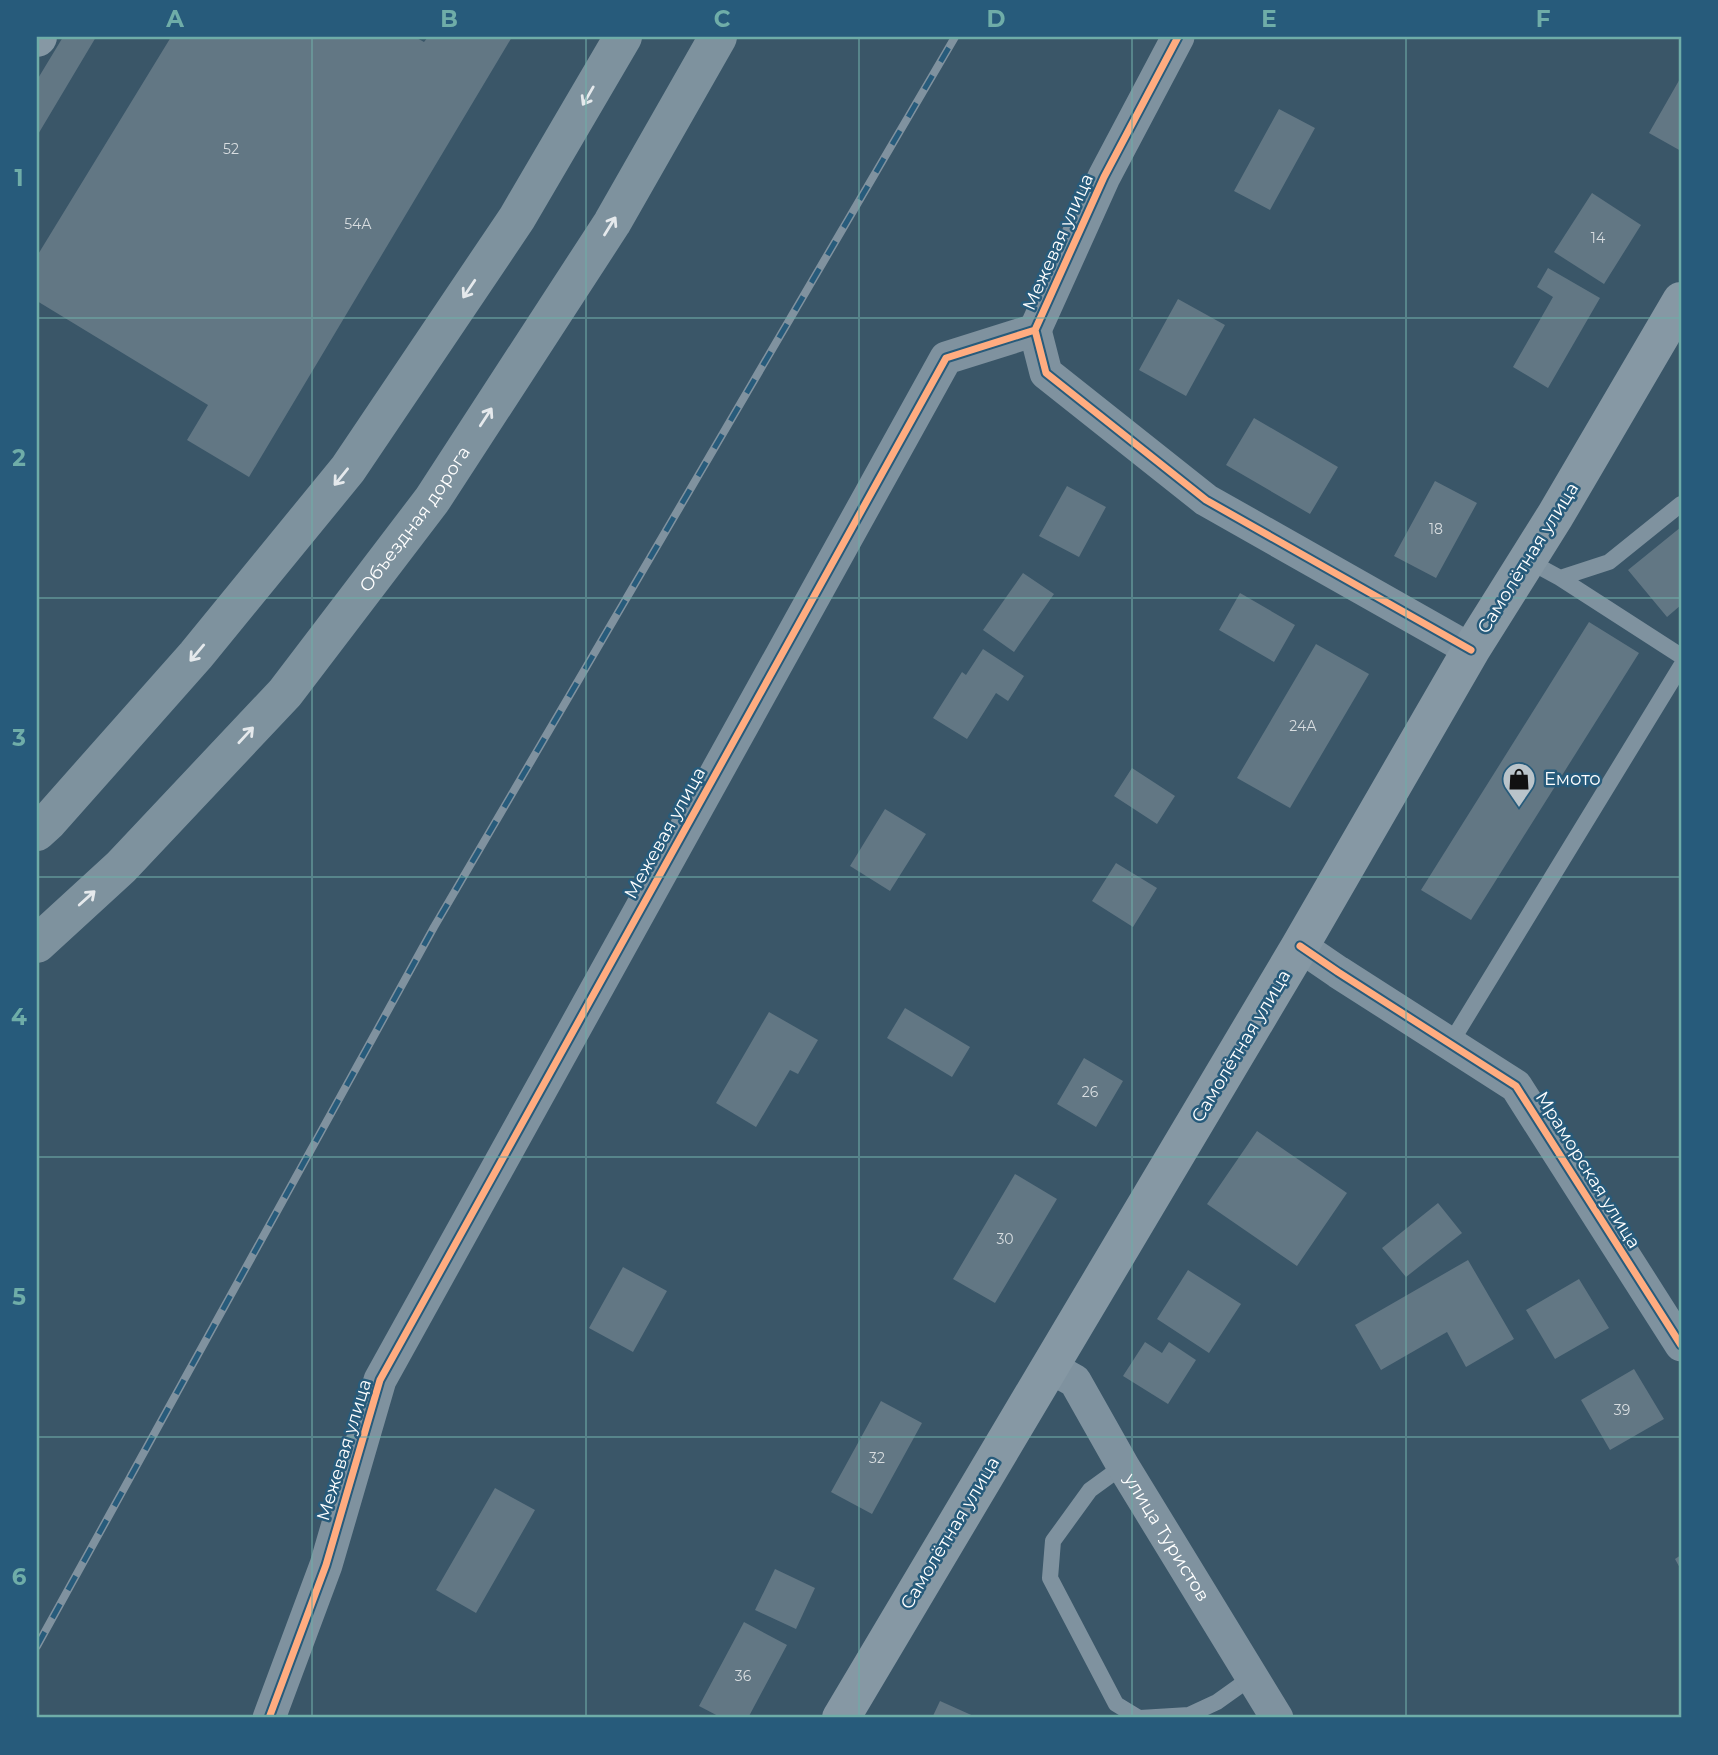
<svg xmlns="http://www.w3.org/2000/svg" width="1718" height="1755" viewBox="0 0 1718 1755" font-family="Montserrat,sans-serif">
<rect width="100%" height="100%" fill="#3a5668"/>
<!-- building -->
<path fill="#627784" d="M63 37H96L37 136V80Z
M171 37H415L424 42 428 37H512L249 477 187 440 208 405 37 301V256Z
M1681 77V151L1649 133Z
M1279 109 1315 128 1270 210 1234 191Z
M1592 193 1641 225 1604 284 1554 252Z
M1548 268 1600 298 1548 388 1513 367 1553 297 1537 287Z
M1178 299 1225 325 1186 396 1139 370Z
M1254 418 1338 467 1310 514 1226 465Z
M1435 481 1477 503 1436 578 1394 556Z
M1067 486 1106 507 1079 557 1039 536Z
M1681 527V605L1667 617 1628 570Z
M1023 573 1054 594 1014 652 983 630Z
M1240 593 1295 625 1274 662 1219 630Z
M1589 622 1639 653 1471 920 1421 890Z
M1316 644 1369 674 1290 808 1237 778Z
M983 649 1024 676 1008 701 996 693 967 739 933 718 962 672 966 675Z
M1132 768 1175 796 1157 824 1114 796Z
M885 809 926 834 890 891 850 866Z
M1116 863 1157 888 1133 927 1092 901Z
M905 1008 970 1047 952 1077 887 1038Z
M769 1012 818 1040 798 1074 790 1070 756 1127 716 1103Z
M1084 1058 1123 1081 1096 1127 1057 1104Z
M1257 1131 1347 1193 1297 1266 1207 1204Z
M1015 1174 1057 1199 995 1303 953 1279Z
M1438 1203 1462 1233 1406 1277 1382 1248Z
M1468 1260 1514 1339 1466 1367 1447 1332 1381 1370 1355 1325Z
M623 1267 667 1291 633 1352 589 1328Z
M1188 1270 1241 1304 1209 1353 1157 1319Z
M1579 1279 1609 1328 1555 1359 1526 1310Z
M1145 1342 1162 1353 1169 1342 1196 1360 1168 1404 1123 1376Z
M1634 1369 1664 1419 1610 1450 1581 1400Z
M881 1401 922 1423 872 1514 831 1492Z
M495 1488 535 1510 476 1613 436 1590Z
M1681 1555V1570L1675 1559Z
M775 1569 815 1588 796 1629 755 1610Z
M744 1622 787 1645 748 1718H722L699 1706Z
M940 1701 978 1718H932Z"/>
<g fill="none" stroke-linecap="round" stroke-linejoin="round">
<!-- lane -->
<path stroke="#7f929f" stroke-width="16" d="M1527 560 1560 578 1681 656
M1560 578 1609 562 1681 504
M1450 1044 1681 666
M1123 1466 1090 1490 1053 1541 1050 1578 1116 1704 1139 1718
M1140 1718 1189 1715 1217 1702 1252 1677"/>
<!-- street -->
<g stroke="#7f929f" stroke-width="33">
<path d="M1035 330 1046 373 1206 500 1471 650"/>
<path d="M1300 946 1338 972 1516 1086 1681 1345"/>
<path id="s1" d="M1050 1367 1075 1381 1123 1466 1277 1718"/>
<path d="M269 1718 326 1565 380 1380 946 358 1035 330 1104 177 1178 37"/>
</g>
<!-- secondary -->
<path stroke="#8698a4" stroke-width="38" d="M37 38 38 37
M841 1718 1300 946 1471 650 1555 516 1681 301"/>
<!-- primary -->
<g stroke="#7e929e" stroke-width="38">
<path d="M37 832 48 822 196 655 348 469 517 218 623 37"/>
<path id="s2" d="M37 944 121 867 285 693 432 500 612 223 718 37"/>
</g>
<defs>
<path id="rail" d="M37 1646 434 927 955 37"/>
</defs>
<!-- rail casing -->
<use href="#rail" stroke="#80929f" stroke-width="8"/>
<!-- rail -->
<use href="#rail" stroke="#275b7b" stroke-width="5" stroke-dasharray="16" stroke-linecap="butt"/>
<defs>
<path id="cycleway" d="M1035 330 1046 373 1206 500 1471 650
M1300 946 1338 972 1516 1086 1681 1345
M269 1718 326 1565 380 1380 946 358 1035 330 1104 177 1178 37"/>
</defs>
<!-- cycleway casing -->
<use href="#cycleway" stroke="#275b7b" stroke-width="11"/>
<!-- cycleway -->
<use href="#cycleway" stroke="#ffac80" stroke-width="7"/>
</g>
<!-- one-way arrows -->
<defs><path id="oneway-shaft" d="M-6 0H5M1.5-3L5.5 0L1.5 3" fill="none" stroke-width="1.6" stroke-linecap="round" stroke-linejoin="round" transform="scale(1.75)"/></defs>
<g stroke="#e5e9ec">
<use href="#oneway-shaft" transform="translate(588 96) rotate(120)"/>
<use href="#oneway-shaft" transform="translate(610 226) rotate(-58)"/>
<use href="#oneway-shaft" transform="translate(469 289) rotate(124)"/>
<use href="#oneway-shaft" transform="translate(486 417) rotate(-57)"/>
<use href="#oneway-shaft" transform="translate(341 477) rotate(129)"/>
<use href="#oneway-shaft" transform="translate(197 653) rotate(130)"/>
<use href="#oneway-shaft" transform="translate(246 735) rotate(-47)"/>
<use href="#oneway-shaft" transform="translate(87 898) rotate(-42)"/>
</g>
<!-- grid -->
<path fill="none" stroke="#6fada8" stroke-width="2" stroke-opacity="0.55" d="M312 37V1718M586 37V1718M859 37V1718M1132 37V1718M1406 37V1718M37 318H1681M37 598H1681M37 877H1681M37 1157H1681M37 1437H1681"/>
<!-- icons -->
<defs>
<symbol id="shop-pin" viewBox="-11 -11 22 30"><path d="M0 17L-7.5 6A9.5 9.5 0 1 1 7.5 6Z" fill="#bac4ca" stroke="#275b7b"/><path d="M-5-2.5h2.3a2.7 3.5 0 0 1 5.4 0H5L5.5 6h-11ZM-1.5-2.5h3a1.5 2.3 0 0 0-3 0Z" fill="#111"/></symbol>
</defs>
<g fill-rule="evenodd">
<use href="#shop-pin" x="1500" y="760" width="38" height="52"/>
</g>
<g text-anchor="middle" stroke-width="5" stroke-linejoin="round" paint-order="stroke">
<!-- number labels -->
<g font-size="14" fill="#d8dde0">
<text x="231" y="154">52</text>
<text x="358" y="229">54А</text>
<text x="1598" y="243">14</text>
<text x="1436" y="534">18</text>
<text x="1303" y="731">24А</text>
<text x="1090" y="1097">26</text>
<text x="1005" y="1244">30</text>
<text x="1622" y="1415">39</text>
<text x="877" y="1463">32</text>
<text x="743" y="1681">36</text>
</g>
<!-- street labels -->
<g font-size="18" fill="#fff" stroke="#275b7b">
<text transform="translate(1058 242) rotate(-66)" y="6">Межевая улица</text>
<text dy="6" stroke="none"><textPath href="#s2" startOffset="570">Объездная дорога</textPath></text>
<text transform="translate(1528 558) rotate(-58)" y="6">Самолётная улица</text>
<text transform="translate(665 833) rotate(-61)" y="6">Межевая улица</text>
<text transform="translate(1241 1046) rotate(-59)" y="6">Самолётная улица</text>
<text transform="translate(1588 1170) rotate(58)" y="6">Мраморская улица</text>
<text transform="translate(344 1450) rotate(-73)" y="6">Межевая улица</text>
<text transform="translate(950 1533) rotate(-59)" y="6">Самолётная улица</text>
<text dy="6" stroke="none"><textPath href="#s1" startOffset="210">улица Туристов</textPath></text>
</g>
<!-- poi labels -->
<g font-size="18" fill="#fff" stroke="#275b7b" text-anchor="start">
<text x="1544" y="785">Емото</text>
</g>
</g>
<!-- border -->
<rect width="1718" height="1755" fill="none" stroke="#275b7b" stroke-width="77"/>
<rect x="38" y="38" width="1642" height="1678" fill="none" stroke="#6fada8" stroke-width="2.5"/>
<g font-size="23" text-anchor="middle" font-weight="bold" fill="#6fada8">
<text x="175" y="27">A</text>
<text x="449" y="27">B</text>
<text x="722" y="27">C</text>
<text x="996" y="27">D</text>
<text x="1269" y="27">E</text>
<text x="1543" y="27">F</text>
<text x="19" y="186">1</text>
<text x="19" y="466">2</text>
<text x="19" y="746">3</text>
<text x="19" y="1025">4</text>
<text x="19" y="1305">5</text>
<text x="19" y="1585">6</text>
</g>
</svg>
